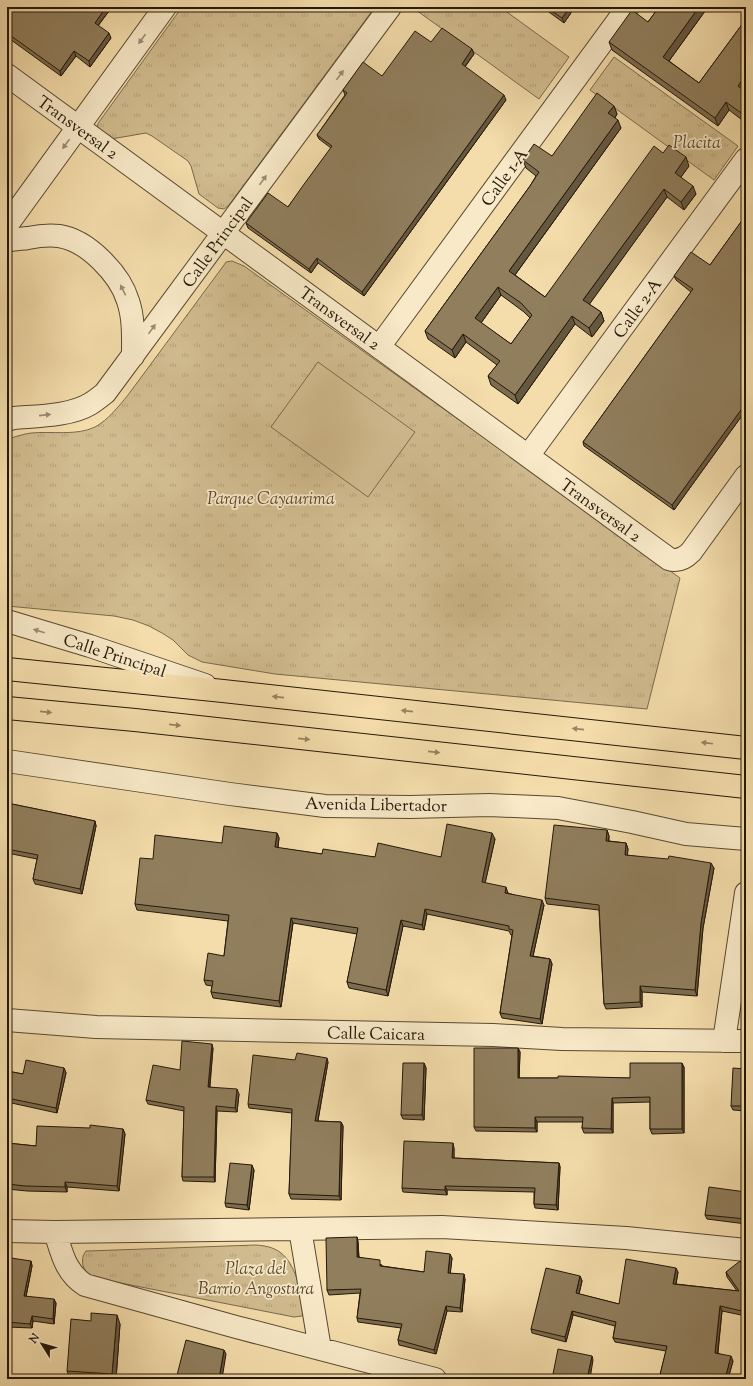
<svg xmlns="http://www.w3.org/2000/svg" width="753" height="1386" viewBox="0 0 753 1386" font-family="'Sorts Mill Goudy',serif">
<defs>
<pattern id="park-tufts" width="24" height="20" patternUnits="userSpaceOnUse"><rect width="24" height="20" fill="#d1bc8f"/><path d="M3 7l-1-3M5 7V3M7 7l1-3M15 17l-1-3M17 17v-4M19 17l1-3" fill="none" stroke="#b3a17a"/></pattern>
</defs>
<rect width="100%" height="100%" fill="#f4ddab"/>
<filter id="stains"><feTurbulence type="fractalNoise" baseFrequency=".005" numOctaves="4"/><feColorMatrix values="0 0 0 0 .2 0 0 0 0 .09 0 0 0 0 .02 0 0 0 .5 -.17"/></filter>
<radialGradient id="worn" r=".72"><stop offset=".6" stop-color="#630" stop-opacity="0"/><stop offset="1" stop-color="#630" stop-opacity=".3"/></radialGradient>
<!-- park -->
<path fill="url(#park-tufts)" stroke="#7a6a4c" d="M182 7H375L229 205 224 209 218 208 199 194 191 166 188 161 152 136 146 133 111 139 96 128 99 122Z
M418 7H500L569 57 539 99 416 10Z
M614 57 738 146 714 180 590 90Z
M232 261 244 266 680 578 647 709 275 674 202 662 188 655 173 640 162 633 149 626 133 620 114 616 7 606V439C15 437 23 434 31 433 51 431 77 436 95 427 108 420 119 406 128 395L224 265 226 262Z
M255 1245C281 1246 290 1258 298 1282 301 1292 304 1301 305 1312L302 1316 294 1317 95 1278 85 1271C82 1265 81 1257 86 1251H88Z"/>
<!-- pitch -->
<path fill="#d1bc8f" stroke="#7a6a4c" d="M318 362 415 432 368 497 271 427Z"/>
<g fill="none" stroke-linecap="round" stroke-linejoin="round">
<defs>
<path id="minor" d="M7 75 669 559C678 562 685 558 691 552L746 476
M7 225 165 7
M7 241C13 239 21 239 28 238 38 236 49 235 59 236 87 240 120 274 128 301 134 318 133 338 133 356
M379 347 628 7
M7 420 14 418C37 416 70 416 90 404 95 401 100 397 105 393L390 7
M528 456 746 159
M7 621 90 646 205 685
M7 761 230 794 325 806 410 807 489 805 558 808 632 822 686 834 746 839
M7 1020 96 1027 493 1035 562 1039 746 1041
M724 1041 746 893
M300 1229 320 1349
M7 1231 55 1232 442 1227 626 1238 746 1250
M55 1232C62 1253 65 1272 85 1285L236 1327 435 1379"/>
<path id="major" d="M7 669 223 691 746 748
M7 708 135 720 746 787"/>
</defs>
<!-- minor casing -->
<use href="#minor" stroke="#584931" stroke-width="24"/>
<!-- major casing -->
<use href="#major" stroke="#241808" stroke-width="24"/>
<!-- minor -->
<use href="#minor" stroke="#f8e9c8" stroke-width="22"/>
<!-- major -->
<use href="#major" stroke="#f4ddab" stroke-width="22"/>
</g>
<!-- wall -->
<path fill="#7c6c50" stroke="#241808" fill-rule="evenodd" d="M7 7H112L98 26 111 38 90 67 76 56 61 76 7 37Z
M542 7H575L564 23Z
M659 7H708L669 61 699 83 746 19V87L744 90 746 92V123L729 110 718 126 612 50 609 42 648 22Z
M431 42 472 49 474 54 465 67 506 100 364 296 318 263 311 273 248 228 246 223 288 207 331 148 319 139 317 135 345 95 343 90 382 76Z
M614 106 617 114 615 118 621 128 515 275 545 297 663 153 689 166 681 177 696 194 684 210 667 197 589 304 601 312 604 321 592 337 575 324 518 404 491 385 488 376 497 365 466 342 455 358 428 339 425 331 530 186 536 176 526 168 523 160 552 156ZM501 295 524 312 530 318 511 344 481 323Z
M746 215V410L674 510 584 446 583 442 691 292 676 280 674 276 710 265Z
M7 803 95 821 96 826 82 894 35 884 33 879 37 859 7 853Z
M607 830 609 836V841L626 843 628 849 627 855 714 868 703 928 697 996 642 992V1007L606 1009 604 1004 599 910 547 904 545 898Z
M277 833 279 838 278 848 322 854 375 857H441L495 839 485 883 508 893 544 905 533 956 550 959 552 964 542 1024 502 1018 500 1013 512 935H511L509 931 427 914 424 930 403 926 388 996 349 988 347 982 357 934 293 923 281 1007 213 998 211 992 212 986 206 985 204 980 224 956 228 921 137 910 135 904 153 859 222 843Z
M213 1048 210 1087 239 1094 237 1112 217 1111 215 1182 183 1181 182 1177 184 1111 148 1104 146 1100 180 1070Z
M518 1048 520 1052 519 1078H630L684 1067V1133L652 1134 650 1129V1102L613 1103V1133H584L582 1128 583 1122H537V1132L476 1131 474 1127Z
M295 1060 328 1062 318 1121 341 1122 343 1126 341 1200 291 1199 289 1194 292 1113 249 1108 248 1104Z
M424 1063 426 1068 424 1120 403 1119 401 1115Z
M64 1068 66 1073 57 1113 7 1102V1071L23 1074Z
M746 1069V1111L733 1110 731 1106Z
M123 1129 125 1134 119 1191 67 1187V1192L27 1191 7 1189V1143L36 1146Z
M454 1148V1158L559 1163 560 1167 558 1210 535 1208 534 1204V1192L447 1190V1195L403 1192 402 1188Z
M254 1170 249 1210 226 1207 225 1203Z
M746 1192V1224L707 1219 705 1215Z
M357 1237 358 1242 359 1257 382 1265V1266L424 1272 452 1258 450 1273 465 1279 462 1312 447 1311 436 1354 399 1345 398 1340 401 1328 358 1322 357 1318 360 1293 329 1295 327 1290Z
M31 1261 32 1266 26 1297 56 1303 54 1324 33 1321 32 1328 7 1327V1307Z
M746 1270V1316L722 1311 718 1353 733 1361 728 1379H659L666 1351 615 1342 613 1338 615 1326 573 1315 566 1342 532 1333 531 1329 580 1276 582 1281 579 1294 619 1304 678 1272 676 1284 737 1291 727 1277 726 1272Z
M120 1324 116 1379H70L67 1371Z"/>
<!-- shaded-wall -->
<path fill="#655841" stroke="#241808" d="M106 7H112L96 28 95 23Z
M570 7H575L564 23 562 18Z
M699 7H708L666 65 663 57Z
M109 33 111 38 90 67 89 61Z
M472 49 474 54 463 69 462 64Z
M74 51 76 56 61 76 60 71Z
M746 74V87L741 95 738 86Z
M504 95 506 100 364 296 362 292Z
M726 102 729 110 718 126 715 118Z
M614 106 617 114 612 122 608 113Z
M746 113V120L744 115Z
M618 120 621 128 512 279 509 271Z
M686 157 689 166 678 181 675 173Z
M693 186 696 194 684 210 681 202Z
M664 189 667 197 586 309 583 300Z
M317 258 318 263 311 273 309 269Z
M498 287 501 295 478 327 475 318Z
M601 312 604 321 592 337 589 328Z
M572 316 575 324 518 404 515 395Z
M463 334 466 342 455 358 452 350Z
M746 403V410L674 510 672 505Z
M95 821 96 826 82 894 80 889Z
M607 830 609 836 608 847 606 841Z
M277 833 279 838 277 853 275 847Z
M492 833 495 839 484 888 482 882Z
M626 843 628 849 627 860 625 855Z
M711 863 714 868 703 928 697 996 695 990 701 923Z
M506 887 508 893 507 898 505 893Z
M542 900 544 905 532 961 530 956Z
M425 909 427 914 424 930 422 925Z
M291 918 293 923 281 1007 279 1001Z
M401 920 403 926 388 996 386 990Z
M550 959 552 964 542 1024 540 1019Z
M640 986 642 992V1007L640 1002Z
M212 1044 213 1048 209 1091 208 1087Z
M518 1048 520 1052 519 1082 518 1078Z
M327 1058 328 1062 317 1125 315 1121Z
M424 1063 426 1068 424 1120 422 1115Z
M682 1063 684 1067V1133L682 1129Z
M64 1068 66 1073 57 1113 56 1108Z
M237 1089 239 1094 237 1112 235 1108Z
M612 1098 613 1103V1133L611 1129Z
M216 1106 217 1111 215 1182 214 1177Z
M535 1117 537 1122V1132L535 1128Z
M341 1122 343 1126 341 1200 339 1196Z
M123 1129 125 1134 119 1191 117 1186Z
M453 1143 454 1148V1163L452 1158Z
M559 1163 560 1167 558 1210 556 1205Z
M252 1165 254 1170 249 1210 247 1205Z
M65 1182 67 1187V1192L65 1187Z
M445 1186 447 1190V1195L445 1190Z
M357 1237 358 1242 359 1262 357 1257Z
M450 1254 452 1258 450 1277 448 1273Z
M31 1261 32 1266 25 1301 24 1296Z
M676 1268 678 1272 675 1289 673 1284Z
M464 1274 465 1279 462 1312 460 1308Z
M580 1276 582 1281 578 1298 576 1293Z
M54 1299 56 1303 54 1324 53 1319Z
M446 1306 447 1311 436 1354 434 1350Z
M720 1306 722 1311 717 1357 715 1353Z
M572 1311 573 1315 566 1342 565 1337Z
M117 1315 120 1324 116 1379H114L112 1374Z
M32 1316 33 1321 32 1328 30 1324Z
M224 1350 226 1354 222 1379H219Z
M592 1356 593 1360 590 1379H587Z
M731 1356 733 1361 728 1379H725Z"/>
<!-- building -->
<path fill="#907e5d" stroke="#241808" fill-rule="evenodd" d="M7 7H106L95 23 109 33 89 61 74 51 60 71 7 33Z
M546 7H570L562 18Z
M659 7H699L663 57 699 83 746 19V74L738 86 746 92V113L744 115 726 102 715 118 609 42 632 10 648 22Z
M442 28 472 49 462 64 504 95 362 292 317 258 309 269 246 223 268 193 288 207 302 187 332 146 317 135 347 93 343 90 363 62 382 76 415 31 431 42Z
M597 93 614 106 608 113 618 120 509 271 545 297 654 146 663 153 669 145 686 157 675 173 693 186 681 202 664 189 583 300 601 312 589 328 572 316 515 395 488 376 500 361 463 334 452 350 425 331 530 186 539 172 523 160 534 144 552 156ZM498 287 521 303 532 315 511 344 475 318Z
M746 215V403L672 505 583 442 693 289 674 276 691 252 710 265Z
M7 803 95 821 80 889 33 879 38 855 7 849Z
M447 824 492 833 482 882 506 887 505 893 542 900 530 956 550 959 540 1019 500 1013 513 930 509 929V926L425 909 422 925 401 920 386 990 347 982 358 928 291 918 279 1001 211 992 213 981 204 980 208 953 224 956 229 915 135 904 140 858 153 859 155 835 222 843 224 826 277 833 275 847 322 854 323 849 375 857 378 843 441 857Z
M554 825 607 830 606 841 626 843 625 855 668 859 669 856 711 863 701 923 695 990 640 986V1002L604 1004 599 905 545 898Z
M182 1041 212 1044 208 1087 237 1089 235 1108 216 1106 214 1177H182L184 1107 146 1100 153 1065 180 1070Z
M474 1048H518V1078H558V1076L630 1078V1063H682V1129H650V1097L612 1098 611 1129 582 1128 583 1117H535V1128L474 1127Z
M297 1053 327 1058 315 1121 341 1122 339 1196 289 1194 292 1109 248 1104 253 1055 295 1060Z
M26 1060 64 1068 56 1108 7 1098V1071L23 1074Z
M403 1063H424L422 1115H401Z
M733 1068 746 1069V1106H731Z
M90 1125 123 1129 117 1186 65 1182V1187L25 1186 7 1184V1143L36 1146 37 1126 90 1128Z
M404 1141 453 1143 452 1158 559 1163 556 1205 534 1204 535 1188 445 1186V1190L402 1188Z
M230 1163 252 1165 247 1205 225 1203Z
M709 1187 746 1192V1219L705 1215Z
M357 1237V1257L380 1260V1266L424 1272 426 1251 450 1254 448 1273 464 1274 460 1308 446 1306 434 1350 398 1340 402 1324 357 1318 361 1289 327 1290 326 1238Z
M11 1258 31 1261 24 1296 54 1299 53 1319 32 1316 30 1324 7 1322V1307Z
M626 1259 676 1268 673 1284 739 1291 726 1272 740 1261 746 1270V1312L720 1306 715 1353 731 1356 725 1379H659L667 1346 613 1338 616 1322 572 1311 565 1337 531 1329 546 1268 580 1276 576 1293 619 1304Z
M91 1313 117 1315 112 1374 67 1371 71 1319 91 1321Z
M186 1340 224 1350 219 1379H176Z
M558 1349 592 1356 587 1379H552Z
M321 1377 336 1379H321Z"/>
<!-- one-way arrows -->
<defs><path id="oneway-solid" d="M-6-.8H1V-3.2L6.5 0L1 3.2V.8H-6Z"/></defs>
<g fill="#998b72">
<use href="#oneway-solid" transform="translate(142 39) rotate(126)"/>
<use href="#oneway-solid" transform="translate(340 75) rotate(-54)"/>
<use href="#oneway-solid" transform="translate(66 144) rotate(126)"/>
<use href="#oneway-solid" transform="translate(263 180) rotate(-54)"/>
<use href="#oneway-solid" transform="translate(123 290) rotate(-116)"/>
<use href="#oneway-solid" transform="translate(152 329) rotate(-54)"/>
<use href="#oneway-solid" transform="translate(45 415) rotate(-6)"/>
<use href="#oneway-solid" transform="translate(39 631) rotate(-163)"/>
</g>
<g fill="#968462">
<use href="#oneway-solid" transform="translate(278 697) rotate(-174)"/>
<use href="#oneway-solid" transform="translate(407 711) rotate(-174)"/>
<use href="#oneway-solid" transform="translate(46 712) rotate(6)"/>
<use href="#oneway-solid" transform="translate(175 725) rotate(6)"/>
<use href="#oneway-solid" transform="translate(578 729) rotate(-174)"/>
<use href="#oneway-solid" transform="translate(304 739) rotate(6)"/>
<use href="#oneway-solid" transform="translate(707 743) rotate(-173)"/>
<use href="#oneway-solid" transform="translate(434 752) rotate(6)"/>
</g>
<g text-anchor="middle" stroke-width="3.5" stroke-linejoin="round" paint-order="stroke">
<!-- street labels -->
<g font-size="17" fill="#241808" stroke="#f8e9c8">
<text transform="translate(78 127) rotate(36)" y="6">Transversal 2</text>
<text transform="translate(504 177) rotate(-54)" y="6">Calle 1-A</text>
<text transform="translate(217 242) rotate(-54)" y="6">Calle Principal</text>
<text transform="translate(637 308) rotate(-54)" y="6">Calle 2-A</text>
<text transform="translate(340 318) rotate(36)" y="6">Transversal 2</text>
<text transform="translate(601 510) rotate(36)" y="6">Transversal 2</text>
<text transform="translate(115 655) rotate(18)" y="6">Calle Principal</text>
<text transform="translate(376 804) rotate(1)" y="6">Avenida Libertador</text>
<text transform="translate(376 1033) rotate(1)" y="6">Calle Caicara</text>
</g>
<!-- park labels -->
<g font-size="17" font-style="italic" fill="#584930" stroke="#f8e9c8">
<text x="697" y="148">Placita</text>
<text x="271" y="504">Parque Cayaurima</text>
<text x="256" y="1274">Plaza del<tspan x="256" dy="20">Barrio Angostura</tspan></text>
</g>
</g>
<!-- margin -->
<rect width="753" height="1386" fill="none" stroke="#f4ddab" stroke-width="24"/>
<rect x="8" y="8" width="737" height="1370" fill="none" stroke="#241808" stroke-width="2"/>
<rect x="12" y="12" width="729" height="1362" fill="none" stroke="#241808"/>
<!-- north arrow -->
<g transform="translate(42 1344) rotate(307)" stroke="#f8e9c8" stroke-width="3" paint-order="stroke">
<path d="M0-3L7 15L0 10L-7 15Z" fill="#241808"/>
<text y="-6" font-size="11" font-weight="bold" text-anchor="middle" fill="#241808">N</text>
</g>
<rect width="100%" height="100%" filter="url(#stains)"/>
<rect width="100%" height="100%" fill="url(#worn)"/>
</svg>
